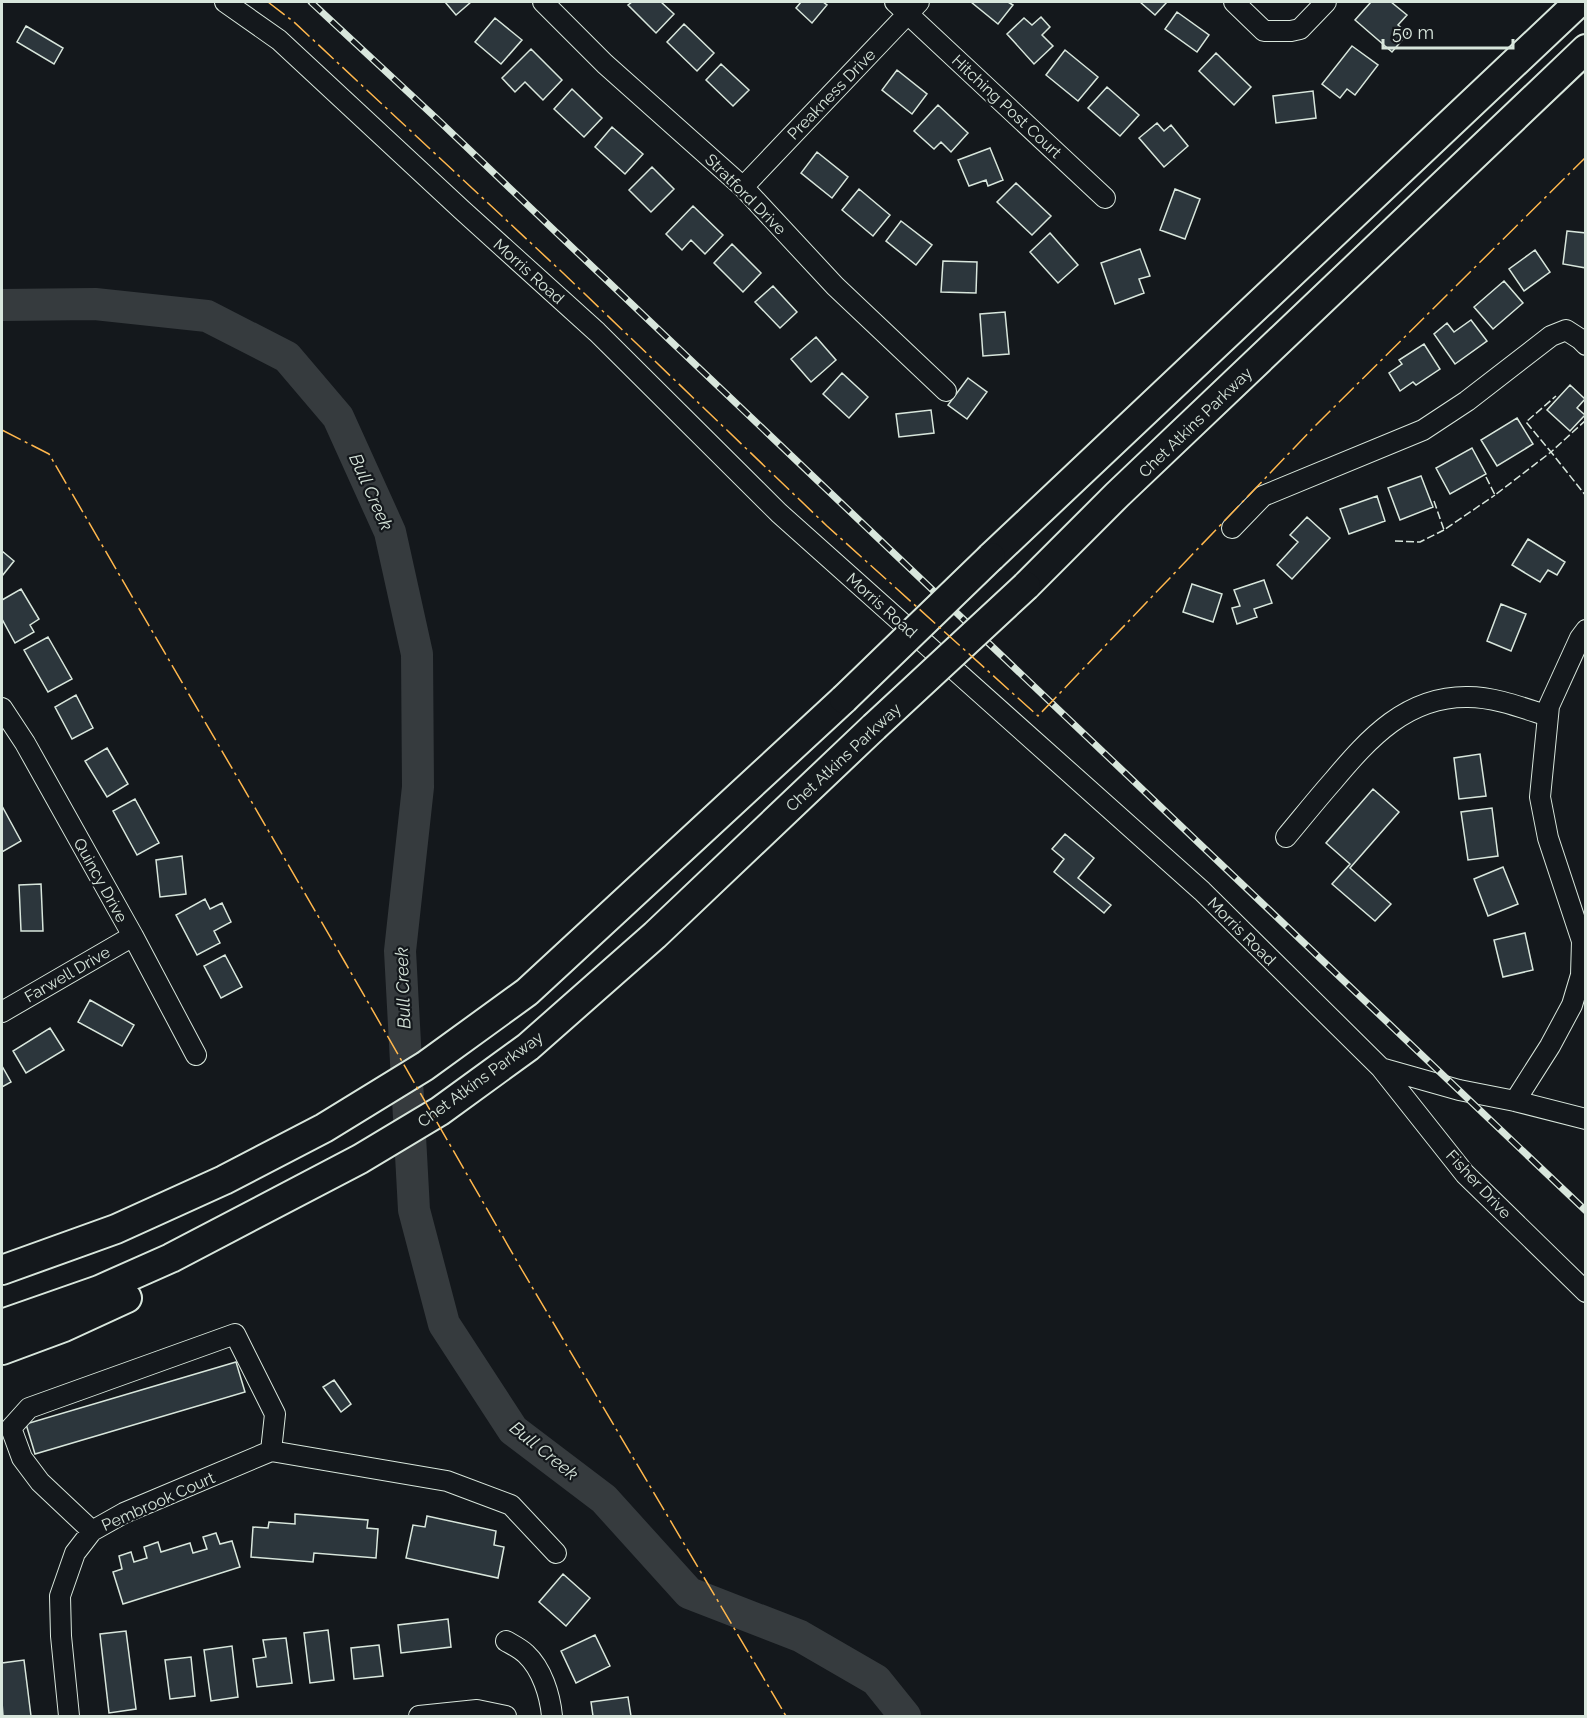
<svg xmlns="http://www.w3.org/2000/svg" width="1587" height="1718" viewBox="0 0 1587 1718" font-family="Raleway,sans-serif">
<rect width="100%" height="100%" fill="#14181c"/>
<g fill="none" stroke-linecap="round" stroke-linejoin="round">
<!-- river -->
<path stroke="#363b3e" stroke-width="32" d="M2 305 95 304 207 316 287 357 338 417 390 532 417 654 418 787 400 951 414 1210 444 1324 513 1430 604 1499 689 1593 800 1636 876 1680 905 1716"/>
</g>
<!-- building -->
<path fill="#2c363c" stroke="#d8e6dc" stroke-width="1.5" d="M445 2H471L456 15Z
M632 2H661L674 14 656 33 628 5Z
M801 2H823L827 5 812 23 796 8Z
M971 2H1008L1013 5 998 24Z
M1140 2H1167L1155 15Z
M1371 2H1391L1407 15 1398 25 1408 33 1392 52 1355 20Z
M1177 12 1209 35 1197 52 1165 29Z
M1041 17 1050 27 1042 35 1053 46 1034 64 1007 34 1024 18 1032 25Z
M495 18 522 40 501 64 475 42Z
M684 24 714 53 697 71 667 42Z
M26 26 63 48 54 64 17 42Z
M1352 46 1378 65 1355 95 1347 89 1340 98 1322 84Z
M531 49 562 80 543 100 525 82 515 92 502 78Z
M1065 50 1098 77 1078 101 1046 75Z
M1216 53 1251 87 1234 105 1199 71Z
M721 64 749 90 733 106 706 80Z
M897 70 927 94 912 114 882 90Z
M1107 87 1139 115 1120 136 1088 108Z
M572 89 602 118 584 137 554 109Z
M1313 91 1316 118 1276 123 1273 96Z
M938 105 968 133 951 152 941 142 934 149 914 131Z
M1157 123 1164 131 1171 125 1188 146 1164 167 1139 138Z
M612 127 643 154 625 174 595 147Z
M990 148 1003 180 988 186 986 180 969 186 958 160Z
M817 152 848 177 832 198 801 173Z
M652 167 674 189 651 212 629 190Z
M1016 183 1051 216 1032 235 997 202Z
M859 189 890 215 873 236 842 210Z
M1175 189 1200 199 1185 239 1160 230Z
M693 206 723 235 705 254 691 240 682 250 666 234Z
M901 221 932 245 916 265 886 241Z
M1567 231 1586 233V268L1563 264Z
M1050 233 1078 265 1058 283 1030 252Z
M732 244 761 273 743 292 714 263Z
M1140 249 1150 276 1139 279 1144 293 1115 304 1101 263Z
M1535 250 1550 272 1524 291 1509 269Z
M943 261 977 262 976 293 941 292Z
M1504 281 1523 303 1493 329 1474 307Z
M773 286 797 312 780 328 755 302Z
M1005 312 1009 354 983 356 980 314Z
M1471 320 1487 341 1455 364 1434 334 1447 323 1454 332Z
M816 337 836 360 811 382 791 359Z
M1424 344 1440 369 1416 385 1413 382 1400 391 1389 373 1402 364 1399 360Z
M842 373 868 397 849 418 823 394Z
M968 378 987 392 967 419 948 405Z
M1570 385 1585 399 1577 408 1585 415 1570 431 1547 410Z
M931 410 934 433 899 437 896 414Z
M1517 418 1533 444 1497 466 1481 440Z
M1472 448 1486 474 1450 494 1436 468Z
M1421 476 1433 507 1400 520 1388 488Z
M1377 496 1385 521 1349 534 1340 509Z
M1307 517 1330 538 1292 579 1277 565 1298 542 1290 535Z
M1528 539 1565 562 1557 575 1548 570 1540 582 1512 565Z
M2 551 14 561 2 576Z
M1264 580 1272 603 1254 609 1257 617 1237 624 1232 608 1240 606 1234 590Z
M1192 584 1222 594 1213 622 1183 612Z
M21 589 39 619 30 625 34 632 15 643 2 619V600Z
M1501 604 1526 614 1511 651 1487 641Z
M48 637 72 679 48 692 24 650Z
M76 695 93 728 72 739 55 707Z
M107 748 128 784 107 797 85 761Z
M1480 754 1486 796 1459 799 1454 758Z
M1373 789 1399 812 1350 868 1391 904 1375 921 1332 884 1350 864 1326 843Z
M135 799 159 843 137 855 113 811Z
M2 806 21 841 2 852Z
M1492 808 1498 856 1468 860 1461 812Z
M1065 834 1094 858 1078 878 1111 905 1104 913 1054 872 1064 859 1052 849Z
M182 856 186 894 160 897 156 860Z
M1503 867 1518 904 1488 916 1474 879Z
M41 884 43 931H21L19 885Z
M205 899 210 909 222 903 231 922 214 931 220 943 197 955 176 915Z
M1525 933 1533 970 1503 977 1494 940Z
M225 955 242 987 221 998 204 966Z
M90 1000 134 1025 122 1046 78 1022Z
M50 1028 64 1050 26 1073 13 1051Z
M2 1066 11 1082 2 1087Z
M236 1362 245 1392 35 1454 26 1424Z
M334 1380 351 1404 341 1412 323 1387Z
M295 1514 368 1520 367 1528 378 1529 376 1558 314 1553 313 1562 251 1557 253 1527 268 1528 269 1522 295 1524Z
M427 1516 496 1531 494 1545 504 1547 498 1578 406 1558 413 1525 425 1527Z
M216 1533 220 1544 232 1541 240 1567 123 1604 113 1572 122 1569 119 1556 131 1552 134 1562 147 1558 144 1547 158 1542 161 1552 190 1543 193 1553 207 1549 203 1537Z
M563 1574 590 1598 566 1626 539 1602Z
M448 1619 451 1647 401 1653 398 1625Z
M328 1630 334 1680 310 1683 304 1633Z
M126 1631 136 1709 109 1713 100 1634Z
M595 1635 610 1666 576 1683 561 1651Z
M286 1638 292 1683 257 1687 253 1659 266 1657 263 1640Z
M379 1645 383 1676 354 1679 351 1648Z
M232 1646 238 1697 211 1701 204 1650Z
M191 1657 195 1696 170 1699 165 1660Z
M24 1660 31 1716H3L2 1702V1663Z
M628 1697 631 1716H593L591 1702Z"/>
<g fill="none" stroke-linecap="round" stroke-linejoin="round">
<defs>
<path id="minor" d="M225 2 279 40 462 210 597 332 779 513 1202 891 1381 1068 1459 1090 1515 1101 1586 1119
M543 2 605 64 743 187 835 286 946 391
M895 2 1105 198
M1234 2 1264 31H1291L1300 29 1326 2
M743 187 919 2
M1232 528 1263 496 1423 430 1467 401 1551 336 1566 330 1580 339 1586 345
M2 708 25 743 133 936 196 1055
M1286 837C1302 818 1317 799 1333 781 1369 738 1407 696 1468 697 1495 697 1523 708 1548 716
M2 1012 133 936
M1381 1068 1465 1174 1586 1292
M1515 1101 1550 1046 1572 1005 1581 975 1582 941 1548 838 1540 797 1549 706 1580 638 1586 630
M271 1451 447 1481 511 1505 556 1553
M92 1531 40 1482 22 1458 11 1428 29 1408 235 1334 275 1414 271 1451
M506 1641C513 1645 521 1649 526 1654 542 1669 550 1695 552 1716
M69 1716 61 1636 60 1596 75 1553 92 1531 124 1513 271 1451
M419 1716 477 1710 506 1716"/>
<path id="highway" d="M991 557 1579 2
M1026 586 1117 495 1586 49
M2 1270 116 1229 224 1180 324 1128 425 1066 527 992 844 699
M2 1324 99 1290 171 1258 360 1159 440 1111 528 1047 655 935 874 727
M2 1350 64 1327 127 1298"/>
</defs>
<!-- minor casing -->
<use href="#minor" stroke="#d8e6dc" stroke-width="22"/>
<!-- highway casing -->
<use href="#highway" stroke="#d8e6dc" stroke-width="32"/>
<!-- minor -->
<use href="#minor" stroke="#14181c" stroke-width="20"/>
<!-- highway -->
<use href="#highway" stroke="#14181c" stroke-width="28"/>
<defs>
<path id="rail" d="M311 2 437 119 1586 1211"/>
</defs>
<!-- rail casing -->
<use href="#rail" stroke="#d8e6dc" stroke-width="7"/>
<!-- rail -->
<use href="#rail" stroke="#14181c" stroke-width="4.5" stroke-dasharray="14" stroke-linecap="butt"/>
<defs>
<path id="highway-bridge" d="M844 699 991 557
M874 727 1026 586"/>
</defs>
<!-- highway-bridge casing -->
<use href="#highway-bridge" stroke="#d8e6dc" stroke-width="32" stroke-linecap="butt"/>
<!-- highway-bridge -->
<use href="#highway-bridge" stroke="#14181c" stroke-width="28"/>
<!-- fence -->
<path stroke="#d8e6dc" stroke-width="1.5" stroke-dasharray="8 3" stroke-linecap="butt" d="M1586 420 1551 452 1586 496
M1486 477 1495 495 1551 452 1526 422 1556 396
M1434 501 1444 530 1495 495
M1395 541 1420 542 1444 530"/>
<!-- power -->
<path stroke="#ffb74d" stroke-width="1.5" stroke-dasharray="21 4.5 3 4.5" stroke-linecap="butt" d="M268 2 294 22 563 273 827 526 1038 716 1316 425 1586 157
M2 430 49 454 346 964 522 1270 786 1716"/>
</g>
<g text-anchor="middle" stroke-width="4.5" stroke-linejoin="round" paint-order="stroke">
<!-- street labels -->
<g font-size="16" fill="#d8e6dc" stroke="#14181c">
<text transform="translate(831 94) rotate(-46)" y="6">Preakness Drive</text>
<text transform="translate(1007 106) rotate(43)" y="6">Hitching Post Court</text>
<text transform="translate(746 194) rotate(45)" y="6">Stratford Drive</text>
<text transform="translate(529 271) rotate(42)" y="6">Morris Road</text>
<text transform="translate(1195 422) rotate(-44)" y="6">Chet Atkins Parkway</text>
<text transform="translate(882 605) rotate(42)" y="6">Morris Road</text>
<text transform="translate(843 757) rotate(-43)" y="6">Chet Atkins Parkway</text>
<text transform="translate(101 880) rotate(61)" y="6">Quincy Drive</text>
<text transform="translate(1242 931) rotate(45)" y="6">Morris Road</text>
<text transform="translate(67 974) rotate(-30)" y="6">Farwell Drive</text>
<text transform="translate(480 1079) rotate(-36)" y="6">Chet Atkins Parkway</text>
<text transform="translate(1479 1184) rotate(47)" y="6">Fisher Drive</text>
<text transform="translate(158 1501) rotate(-24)" y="6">Pembrook Court</text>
</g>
<!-- water labels -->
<g font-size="18" font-style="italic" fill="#d8e6dc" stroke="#14181c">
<text transform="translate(371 492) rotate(66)" y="6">Bull Creek</text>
<text transform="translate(403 988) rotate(-92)" y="6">Bull Creek</text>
<text transform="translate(544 1451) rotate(39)" y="6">Bull Creek</text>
</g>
</g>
<!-- border -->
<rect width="1587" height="1718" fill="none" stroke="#d8e6dc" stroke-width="6"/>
<!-- scale -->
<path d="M1383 39v9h130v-9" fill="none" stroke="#d8e6dc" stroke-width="3"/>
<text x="1392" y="39" font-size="18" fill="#d8e6dc" stroke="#14181c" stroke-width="4.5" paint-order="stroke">50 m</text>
</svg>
